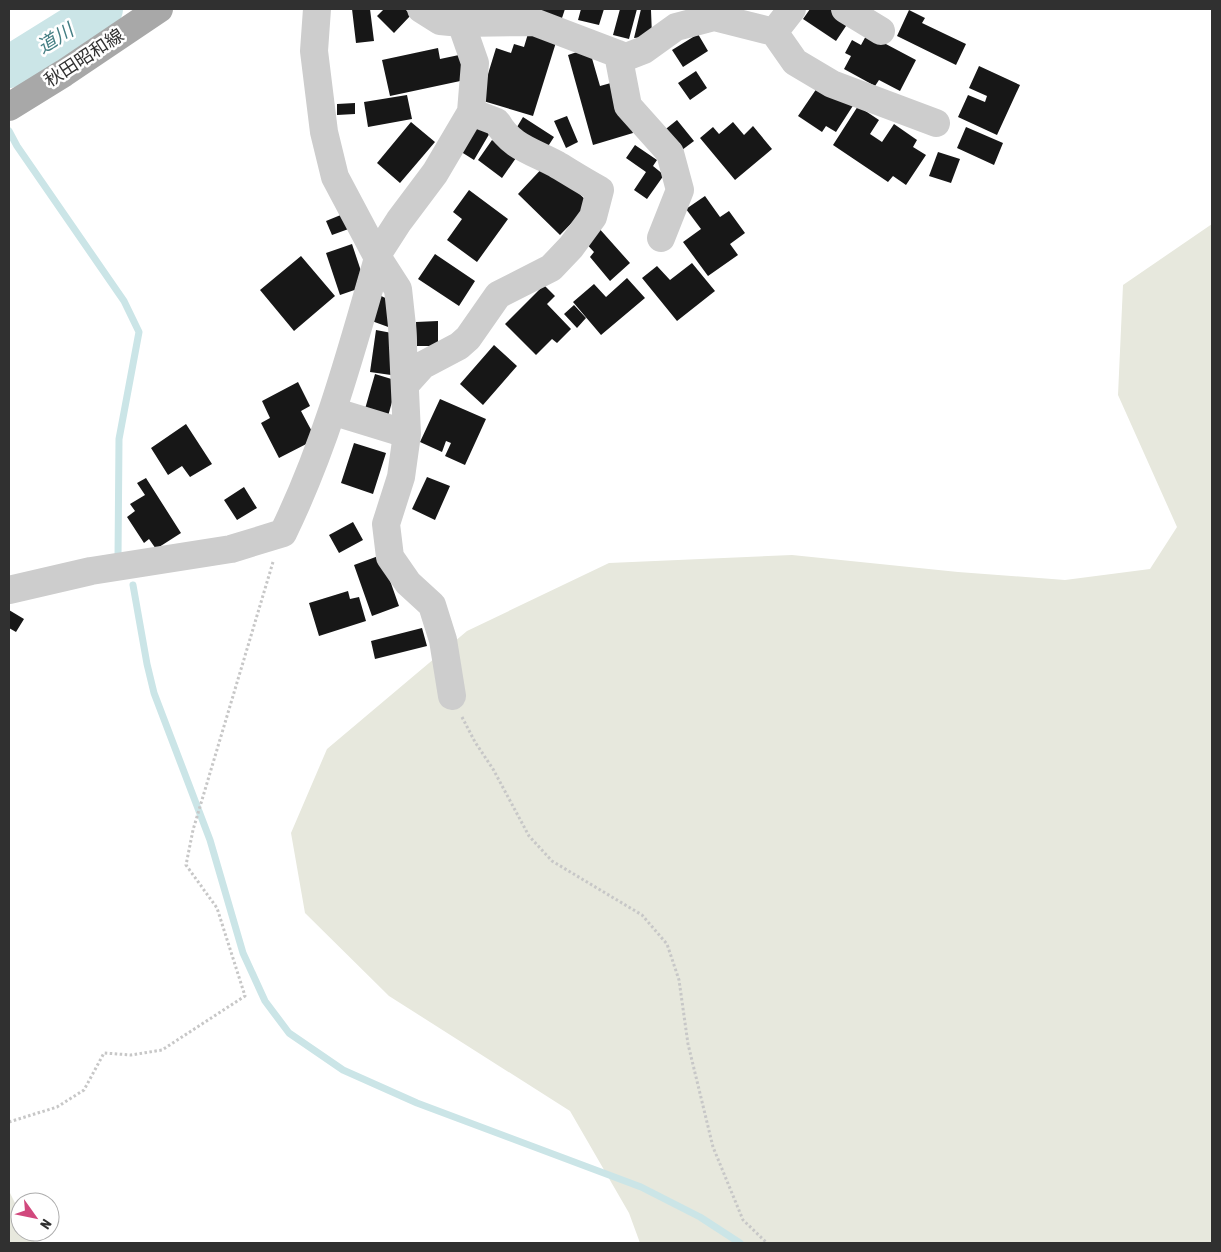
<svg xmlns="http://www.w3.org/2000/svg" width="1221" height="1252" viewBox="0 0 1221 1252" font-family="'Asap Condensed','Noto Sans JP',sans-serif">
<rect width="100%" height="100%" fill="#fff"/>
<!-- green -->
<path fill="#e7e8dd" d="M1212 224V1243H640L629 1213 570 1111 389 996 305 913 291 833 327 749 467 631 609 563 792 555 958 572 1065 580 1150 569 1177 527 1118 395 1123 285Z
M9 1191 20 1213V1232H30L35 1243H9Z"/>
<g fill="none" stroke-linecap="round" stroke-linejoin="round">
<!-- stream -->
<path stroke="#cbe5e7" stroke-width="7" d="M9 131 17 146 124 301 139 332 119 439 118 558
M133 585 147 664 154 693 210 840 243 953 265 1001 289 1033 343 1070 417 1103 641 1187 700 1217 740 1243"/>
<!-- river -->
<path stroke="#cbe5e7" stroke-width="42" d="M9 67 102 9"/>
</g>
<!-- building -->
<path fill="#171717" d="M352 9H370L374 41 356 43Z
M384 9H405L411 15 394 33 377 16Z
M541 9H565L561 21 539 14Z
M581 9H604L599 25 578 20Z
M620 9H637L629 39 613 35Z
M641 9 651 10 652 36 634 38Z
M810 9H833L850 20 836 41 803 19Z
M909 10 925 18 922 23 966 44 956 65 897 36Z
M530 27 558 36 533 116 480 100 496 48 511 53 514 44 524 47Z
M698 34 708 51 683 67 672 50Z
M867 34 916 60 900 91 879 80 875 86 844 69 851 56 845 53 852 40 861 45Z
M438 48 440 59 459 55 465 80 390 96 382 60Z
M589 48 600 86 618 81 633 133 593 145 568 55Z
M979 66 1020 85 997 135 958 117 968 95 985 102 987 96 969 88Z
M696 71 707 88 690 100 678 83Z
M817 88 856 101 836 132 826 126 822 132 798 116Z
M407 95 412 119 368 127 364 102Z
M355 103V114L337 115V104Z
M858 106 879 120 870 134 882 142 894 124 917 140 913 147 926 155 906 185 893 176 888 182 833 145Z
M567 116 578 142 566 148 554 121Z
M523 117 554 137 545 151 514 132Z
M473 120 491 131 474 160 455 148Z
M677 120 694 141 678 153 662 132Z
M411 122 435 142 400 183 377 163Z
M733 122 744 135 753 126 772 149 735 180 700 138 713 127 719 134Z
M966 127 1003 143 994 165 957 148Z
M492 140 516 158 502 178 478 160Z
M635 145 657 160 653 166 664 175 647 199 634 190 646 172 626 158Z
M938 152 960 159 951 183 929 176Z
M547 163 590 204 560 235 518 194Z
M469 190 508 219 477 262 447 240 462 219 453 212Z
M705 196 720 217 729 211 745 233 730 244 738 255 708 276 683 242 701 229 686 209Z
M348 212 354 227 332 235 326 221Z
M597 226 630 263 610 281 590 257 594 252 582 239Z
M352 244 366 286 340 295 326 253Z
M435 254 475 281 459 306 418 279Z
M301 256 335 296 294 331 260 290Z
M692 263 715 291 677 321 642 278 657 266 670 280Z
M627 278 645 298 601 335 573 302 594 284 606 297Z
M544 285 555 296 547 304 571 329 557 343 552 339 536 355 505 324Z
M379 295 394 302 391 328 369 320Z
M574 305 586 318 577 328 564 314Z
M438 321V346H417L416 322Z
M376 330 397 334 391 375 370 372Z
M494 345 517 366 483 405 460 384Z
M375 374 398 381 388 416 365 409Z
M298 382 310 406 301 411 316 439 279 458 261 423 270 418 262 401Z
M440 399 486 419 465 465 445 456 451 443 446 441 442 452 420 442Z
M186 424 212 464 190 477 182 466 168 475 151 448Z
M354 443 386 453 373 494 341 483Z
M427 477 450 486 435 520 412 509Z
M146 478 181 533 156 549 149 539 144 543 127 517 135 511 130 504 145 495 137 483Z
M244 487 257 508 237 520 224 500Z
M353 522 363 540 339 553 329 535Z
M381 555 399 606 372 616 354 565Z
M348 591 350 599 359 597 366 621 319 636 309 603Z
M9 610 24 619 16 632 9 628Z
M422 628 427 646 375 659 371 641Z"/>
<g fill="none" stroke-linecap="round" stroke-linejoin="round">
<!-- path -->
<path stroke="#c7c7c7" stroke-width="3" stroke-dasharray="2.5 2.5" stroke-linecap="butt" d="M462 717 475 742 493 769 529 836 552 861 642 915 667 944 679 980 688 1044 713 1147 743 1220 767 1243
M9 1122 57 1107 84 1090 104 1053 131 1055 162 1050 245 996 217 908 186 865 193 830 273 562"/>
<!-- street -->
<path stroke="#cdcdcd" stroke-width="28" d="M421 9 440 21 461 23 534 22 626 57 644 50 676 27 714 17 774 32 792 9
M845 9 881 31
M774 32 795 62 832 84 936 123
M618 54 628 106 670 153 680 190 661 238
M377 255 399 221 435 173 471 112 475 63 461 23
M378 258 398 289 402 326 407 434 401 477 386 524 390 557 408 583 432 605 443 640 452 696
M405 385 423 365 459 346 468 338 498 295 551 268 571 247 593 217 600 190C585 182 571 173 556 164 532 151 511 147 497 122L471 112
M332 411 407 434
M9 590 91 571 231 549 283 533C326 445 351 352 378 258L335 177 324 132 314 51 317 9"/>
<!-- primary -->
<path stroke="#a8a8a8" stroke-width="28" d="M9 107 64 73 159 9"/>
</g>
<g text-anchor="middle" stroke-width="5" stroke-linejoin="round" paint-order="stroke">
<!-- street labels -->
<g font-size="18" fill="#303030" stroke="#fff">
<text transform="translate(84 58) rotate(-33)" y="6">秋田昭和線</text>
</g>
<!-- water labels -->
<g font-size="19" font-style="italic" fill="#447e83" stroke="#fff">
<text transform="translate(55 38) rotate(-32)" y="7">道川</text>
</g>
</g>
<!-- border -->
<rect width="1221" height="1252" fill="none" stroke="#303030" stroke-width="20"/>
<!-- north arrow -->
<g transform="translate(35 1217) rotate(123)"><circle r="24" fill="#ffffff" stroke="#acacac"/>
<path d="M0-4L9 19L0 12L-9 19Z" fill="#d1487d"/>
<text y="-8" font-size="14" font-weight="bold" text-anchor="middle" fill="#303030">N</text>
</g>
</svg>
